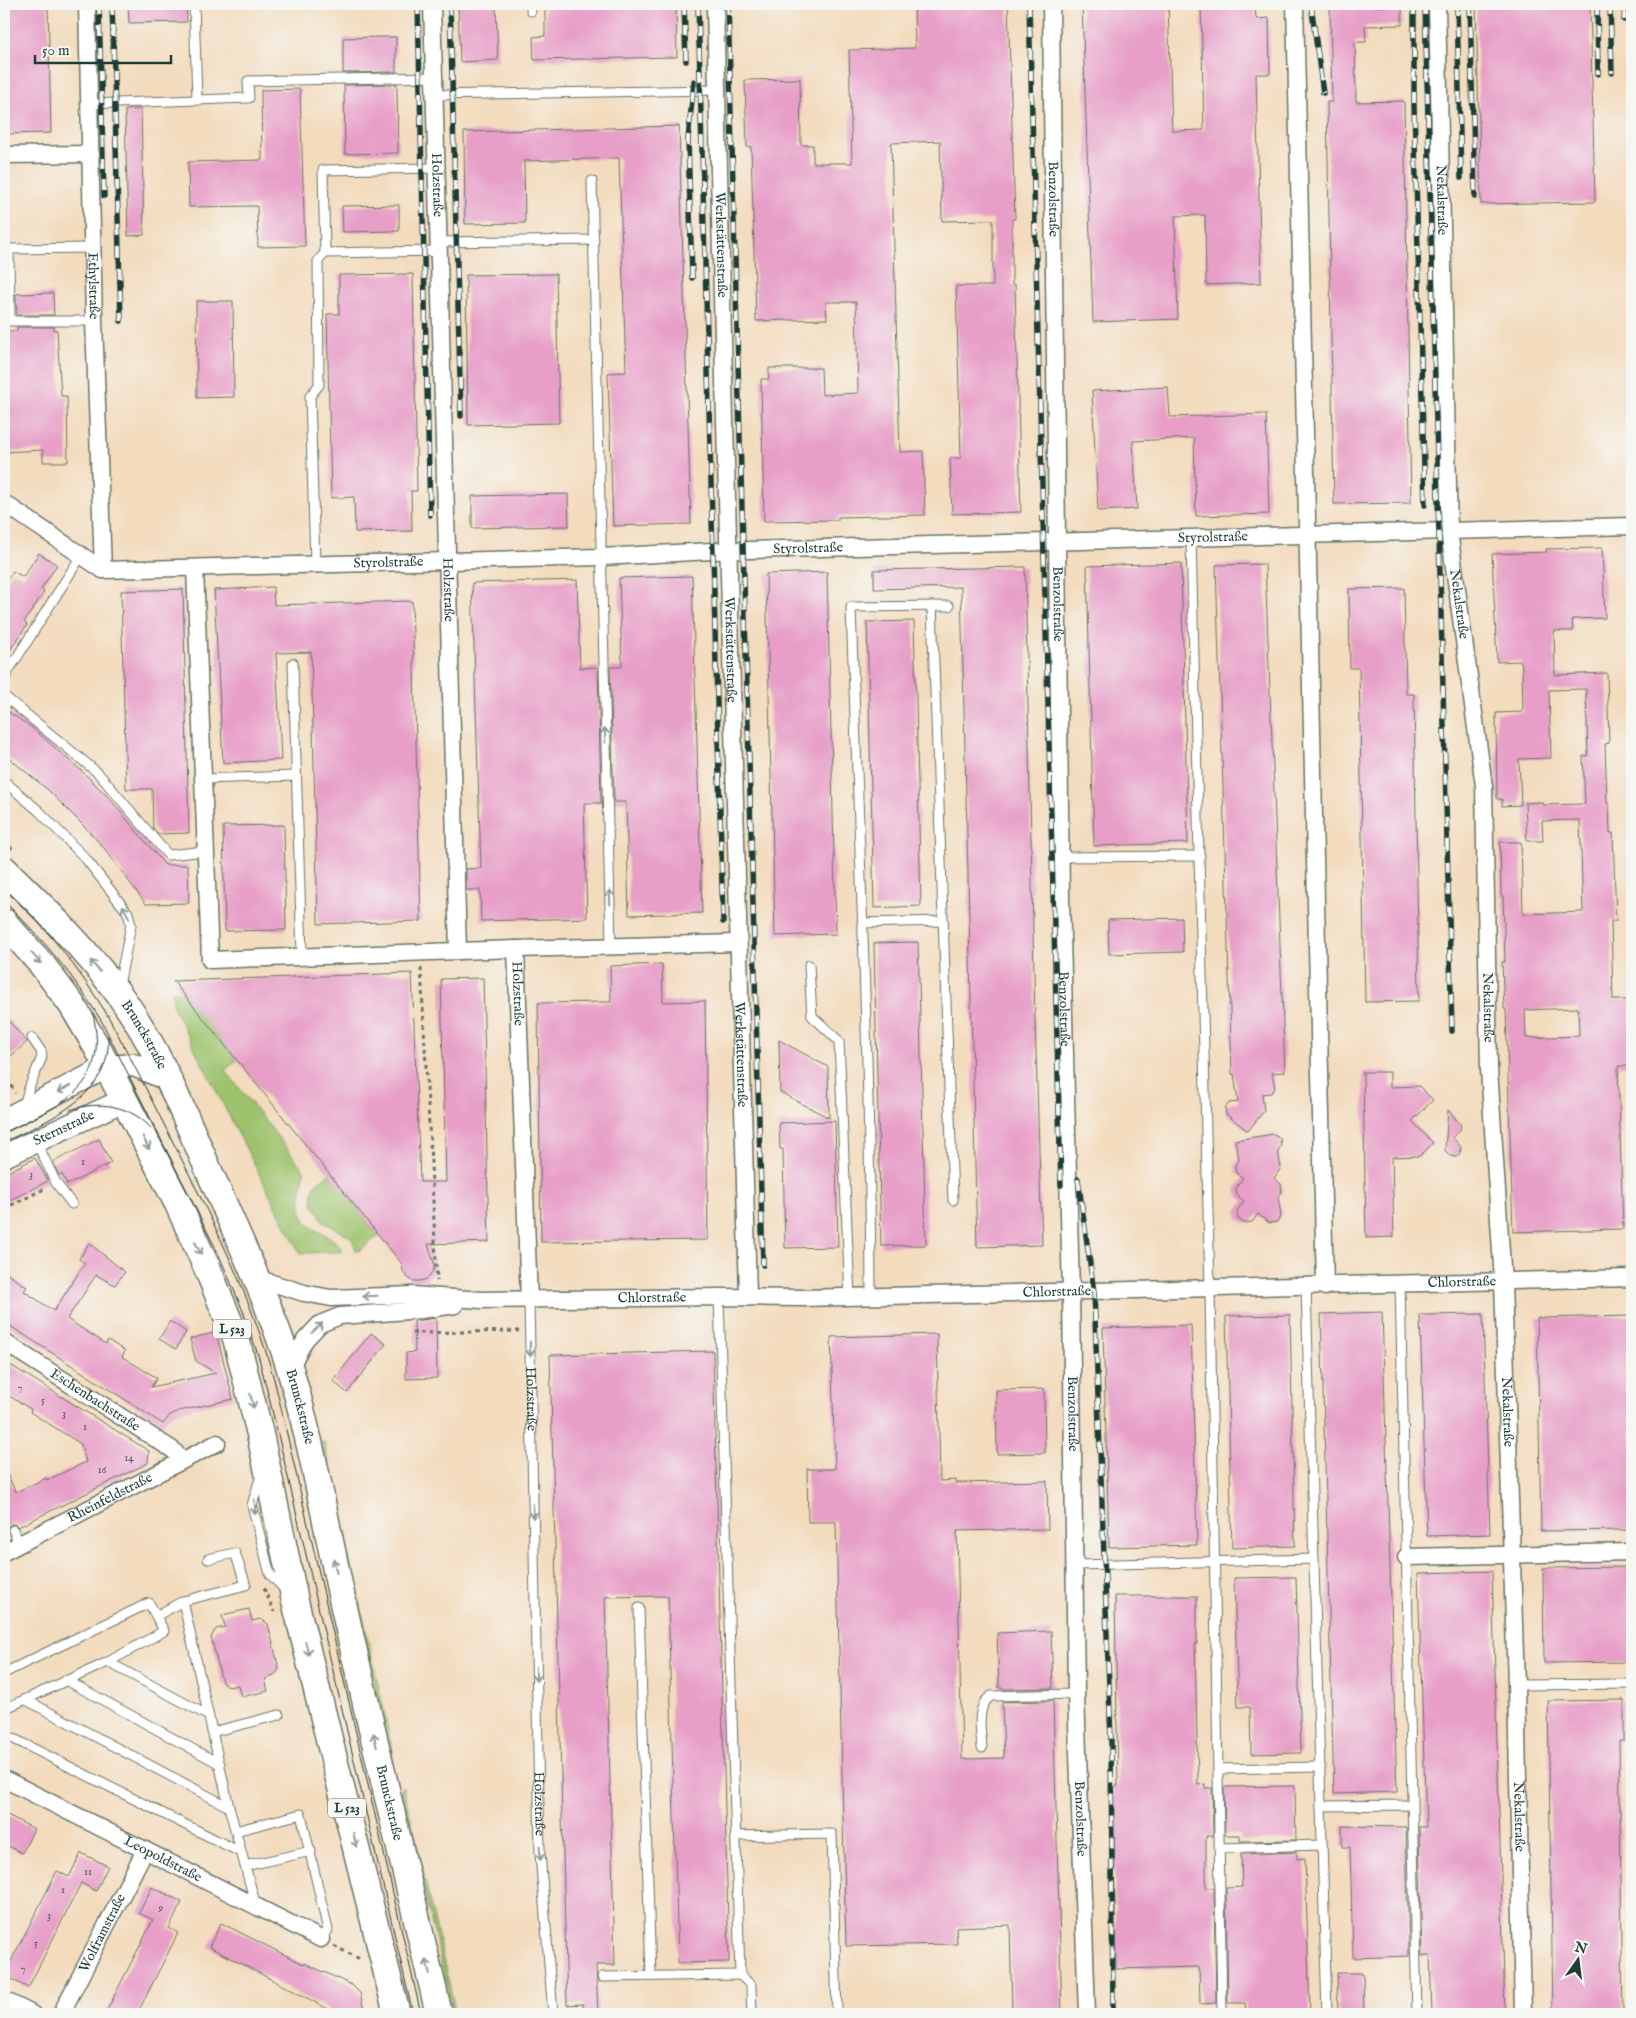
<svg xmlns="http://www.w3.org/2000/svg" width="1636" height="2018" viewBox="0 0 1636 2018" font-family="'IM FELL English',serif">
<rect width="100%" height="100%" fill="#f6f6f2"/>
<filter id="ink" filterUnits="userSpaceOnUse"><feTurbulence type="fractalNoise" baseFrequency=".02" numOctaves="2"/><feDisplacementMap in="SourceGraphic" scale="10" xChannelSelector="R" yChannelSelector="G"/><feConvolveMatrix kernelMatrix="1 2 1 2 8 2 1 2 1" color-interpolation-filters="sRGB"/></filter>
<filter id="wash" filterUnits="userSpaceOnUse"><feTurbulence type="fractalNoise" baseFrequency=".0096" numOctaves="4" result="noise"/><feDisplacementMap in="SourceGraphic" scale="20" xChannelSelector="R" yChannelSelector="G"/><feGaussianBlur stdDeviation="1.12" result="paint"/><feColorMatrix in="noise" values="0 0 0 0 0 0 0 0 0 0 0 0 0 0 0 0 0 1.4 0 .05"/><feComposite in="paint" operator="in"/></filter>
<g filter="url(#wash)">
<rect width="100%" height="100%" fill="#f3dbbd"/>
<g fill="#9ec36d" stroke="#5e8050">
<path d="M181,990L237,1060L225,1070L304,1170C304,1185 298,1197 302,1213C307,1234 336,1232 342,1252L300,1253L173,1007L172,991Z"/>
<path d="M329,1174L379,1236L358,1251H356L353,1241L347,1235L324,1222L313,1204L312,1193L315,1185Z"/>
<path d="M324,1442L393,1752L389,1754L319,1443Z"/>
<path d="M403,1786L452,1997L456,2014H453L400,1789Z"/>
</g>
<g id="blocks">
<g fill="#e79ec7" fill-rule="evenodd">
<path d="M4,4H48L51,133L4,134Z"/>
<path d="M128,4H186L187,22L129,23Z"/>
<path d="M458,4H496L498,60L460,62Z"/>
<path d="M545,4H676L677,57L534,60L533,37L545,36Z"/>
<path d="M914,4H1008L1015,219H1012V285H1015L1021,512L952,514L950,458H961L956,286H993V220L942,221L940,141L891,143L900,452L923,451L925,515L838,517V520L764,521L761,379H769V368H821L822,395L858,393L856,302H826L827,319L756,321L751,147H747L745,80L800,79L801,145H813V163H852L849,50L915,48Z"/>
<path d="M1082,4H1168L1172,131L1204,130L1201,4H1255L1256,19L1269,18L1270,74H1256L1261,283L1206,285L1205,215L1175,216L1178,319L1093,322Z"/>
<path d="M1476,4H1590L1595,202L1481,204Z"/>
<path d="M1402,6V25L1365,26L1366,42H1355L1356,102L1404,101L1411,503L1334,504L1327,102H1332L1330,7Z"/>
<path d="M379,37H396V72L343,73V38Z"/>
<path d="M397,84L398,153L345,154L344,85Z"/>
<path d="M300,89L305,246L258,247L257,206L189,207L188,162L262,160L261,90Z"/>
<path d="M141,109L144,235L128,236L125,110Z"/>
<path d="M679,126L691,524L613,526L608,373L626,372L619,158L524,161L525,223L465,224L464,132Z"/>
<path d="M399,205V231L343,232L342,206Z"/>
<path d="M413,274L417,491H411L412,531L355,532L354,497L331,498L327,314H339V275Z"/>
<path d="M556,274L559,423L468,425L466,275Z"/>
<path d="M53,293L54,315H17L16,294Z"/>
<path d="M196,301H233L234,397L197,398Z"/>
<path d="M17,327H54V330H57L61,396H67L68,462H43V450L4,452V331H17Z"/>
<path d="M1168,387L1170,417L1266,414L1269,514L1196,516L1194,438L1133,441L1137,509L1098,511L1092,391Z"/>
<path d="M568,494L569,526L472,528V496Z"/>
<path d="M1602,548L1605,618L1572,619L1573,631H1554L1555,675L1607,673L1609,743L1605,744L1607,803H1609L1610,833H1613L1616,921H1611L1613,1000H1632V1066H1618L1623,1229L1513,1232L1506,1009H1504L1502,962H1505L1503,896H1501L1500,842H1521L1523,914L1583,912L1580,820L1542,821L1543,841H1527L1525,803L1542,802V805L1585,804L1583,756H1588L1586,689L1549,690L1551,758L1519,759L1521,805L1502,806V799H1497L1496,713L1523,712L1522,668L1521,661L1497,662L1492,554L1547,552L1546,549ZM1578,1008L1579,1036L1526,1038L1525,1010Z"/>
<path d="M39,553L57,565L41,589L44,592L24,622L27,625L4,659V585L13,571L23,577Z"/>
<path d="M1181,563L1188,843L1094,846L1087,566Z"/>
<path d="M1265,564L1285,1072L1272,1073L1275,1088L1271,1093L1262,1094L1264,1111L1248,1131L1226,1114L1225,1108L1229,1103L1238,1102L1234,1074H1232L1216,565Z"/>
<path d="M1025,567L1035,1021L1042,1245L977,1247L961,587L874,589V570Z"/>
<path d="M827,572L836,934L775,936L766,574Z"/>
<path d="M692,576L702,913L629,915L626,802H614L610,667H622L619,578Z"/>
<path d="M577,580L580,668L598,667L601,803H584L587,918L481,921L480,890H466V869L481,868L472,583Z"/>
<path d="M273,587L274,605L412,601L421,921L318,924L311,652L276,653L281,760L223,763L214,590Z"/>
<path d="M1404,588L1406,694H1414L1419,1001L1365,1002L1359,668H1350L1349,589Z"/>
<path d="M183,589L189,833L158,834L153,828L152,789H126L121,591Z"/>
<path d="M914,621L921,906L874,908L867,622Z"/>
<path d="M4,709L31,727L84,773L110,799L165,865H188L189,903L146,904L104,848L83,825L48,790L4,754Z"/>
<path d="M284,825L286,930L225,931L223,826Z"/>
<path d="M1182,918L1183,952L1109,954L1108,920Z"/>
<path d="M918,942L926,1245L881,1246L874,943Z"/>
<path d="M662,964L663,1002L705,1001L708,1240L541,1242L538,1003L611,1002L610,966Z"/>
<path d="M412,973L420,1182H446L441,979L483,978L489,1242L428,1244L434,1263V1269L427,1279L420,1281H413L407,1277L403,1271L402,1264L173,981Z"/>
<path d="M4,1015L27,1042L4,1062Z"/>
<path d="M779,1040L828,1067L829,1118L780,1092Z"/>
<path d="M1363,1072H1390V1087L1419,1086L1433,1100L1412,1121L1433,1143L1420,1156L1392,1157L1394,1237L1366,1238Z"/>
<path d="M1448,1110L1461,1125L1460,1130L1452,1137L1461,1147L1460,1153L1456,1157L1450,1156L1445,1150Z"/>
<path d="M835,1121L838,1247L785,1248L783,1149H780L779,1123Z"/>
<path d="M1274,1134L1280,1138L1281,1146L1278,1151L1281,1168L1274,1178L1281,1184L1282,1192L1278,1197L1281,1215L1277,1222L1269,1223L1258,1214L1252,1222L1244,1223L1238,1219L1237,1211L1244,1201L1237,1195L1236,1188L1243,1178L1236,1173L1235,1165L1239,1160L1235,1140Z"/>
<path d="M99,1139L111,1163L67,1185L62,1174L59,1175L53,1162Z"/>
<path d="M35,1158L48,1181L4,1203V1174Z"/>
<path d="M89,1243L125,1272L115,1285L96,1275L67,1319L106,1344L108,1340L125,1351L122,1357L157,1378L151,1387L216,1373L196,1361L190,1339L216,1332L233,1399L179,1411L170,1415L163,1424L4,1322V1272L27,1287L24,1291L54,1311L85,1263L79,1259Z"/>
<path d="M1382,1312L1397,1792L1334,1794L1321,1314Z"/>
<path d="M1483,1314L1490,1534L1427,1536L1420,1315Z"/>
<path d="M1290,1315L1295,1546L1232,1548L1226,1316Z"/>
<path d="M1632,1316V1530L1541,1531L1537,1318Z"/>
<path d="M436,1318L437,1378L406,1379V1353L415,1352L414,1321Z"/>
<path d="M170,1321L186,1332L176,1349L159,1339Z"/>
<path d="M1191,1325L1197,1545L1109,1547L1103,1328Z"/>
<path d="M371,1333L386,1344L347,1393L333,1381Z"/>
<path d="M937,1334L940,1481L956,1480V1483L1047,1481L1048,1529L957,1531L962,1759L1004,1758L1002,1702L1053,1701L1062,2014H1012L1010,1925L956,1927L957,1944L846,1946L836,1522H808L807,1469H835L831,1337Z"/>
<path d="M713,1351L729,1962L678,1963L668,1596L605,1597L615,1965H596L598,2014H584L583,2004L567,2005L550,1355Z"/>
<path d="M4,1361L149,1451L148,1463L18,1527L16,1525L11,1524L8,1527L7,1532L4,1534V1469L16,1492L46,1478L47,1480L86,1462L81,1444L30,1412L31,1409L4,1393Z"/>
<path d="M1044,1389L1045,1453L997,1454L996,1390Z"/>
<path d="M1632,1567V1662L1544,1663L1543,1568Z"/>
<path d="M1492,1571L1505,2014H1432L1430,1956H1422L1419,1827H1426L1418,1573Z"/>
<path d="M1296,1577L1301,1753L1251,1754L1250,1707H1238L1234,1578Z"/>
<path d="M1115,1596H1197V1644H1195L1198,1785L1205,1784V1788H1212L1213,1836H1206V1888H1214L1216,2003L1200,2004L1199,1967L1116,1969L1113,1786H1118Z"/>
<path d="M249,1609L252,1621L261,1619L268,1624L279,1669L274,1676L265,1679L268,1691L241,1697L238,1685L229,1687L222,1682L211,1637L216,1629L225,1627L222,1615Z"/>
<path d="M1051,1631L1053,1688L1002,1689V1688H999L997,1633Z"/>
<path d="M1624,1700V1741H1619L1623,2014H1553L1548,1701Z"/>
<path d="M1295,1786L1296,1840L1240,1841V1835H1225L1224,1787Z"/>
<path d="M4,1813L34,1829L22,1853L4,1844Z"/>
<path d="M1342,1826L1406,1827L1409,1956L1353,1958L1350,1847H1342Z"/>
<path d="M1296,1852L1297,1859L1305,1858L1310,2014H1246L1245,2003H1228L1226,1888L1242,1887L1241,1854Z"/>
<path d="M81,1853L108,1866L96,1891L81,1883L28,1988L4,1975L57,1871L69,1877Z"/>
<path d="M152,1887L182,1902L169,1928L178,1933L137,2014H105L153,1920L139,1913Z"/>
<path d="M221,1923L303,1964L304,1963L352,1985L360,1993L365,2014H331L330,2010L209,1947Z"/>
<path d="M1337,1973H1363L1364,2014H1338Z"/>
</g>
</g>
</g>
<g filter="url(#ink)">
<use href="#blocks" fill-opacity="0" stroke="#697464" stroke-width="1"/>
<g fill="none" stroke-linecap="round" stroke-linejoin="round">
<g stroke="#697464" stroke-width="11">
<g id="service">
<path d="M194,4L197,100L249,98L248,81L434,77"/>
<path d="M531,4V11"/>
<path d="M434,95L717,90"/>
<path d="M90,104L197,100"/>
<path d="M436,168L323,170L325,253L439,251"/>
<path d="M592,181L611,946"/>
<path d="M438,242L594,240"/>
<path d="M93,248L9,249L10,321H94"/>
<path d="M1191,539L1210,1290L1222,2014"/>
<path d="M315,564L310,396L319,385L318,261L325,253"/>
<path d="M932,606L953,1200"/>
<path d="M293,663L302,956"/>
<path d="M4,678L81,556"/>
<path d="M4,696L98,773L168,855L206,851"/>
<path d="M203,779L296,776"/>
<path d="M4,781L39,811L86,859L128,913L131,925L119,985"/>
<path d="M1061,857L1200,856"/>
<path d="M862,923L943,921"/>
<path d="M809,965L812,1016L839,1041L850,1298"/>
<path d="M24,1106L29,1088L42,1057L41,1051L32,1038"/>
<path d="M36,1141L56,1183L72,1204"/>
<path d="M1400,1284L1417,2014"/>
<path d="M1306,1287L1327,2014"/>
<path d="M719,1297L740,1975L751,1985L752,2014"/>
<path d="M871,1297C870,1067 859,837 851,607L949,606"/>
<path id="s1" d="M529,1300L540,1853L553,2014"/>
<path d="M261,1475L252,1505L270,1574L285,1590"/>
<path d="M13,1530L20,1544"/>
<path d="M1075,1565L1314,1559"/>
<path d="M183,1601L246,1585L235,1553L208,1559"/>
<path d="M639,1608L651,1976"/>
<path d="M108,1662L207,1715"/>
<path d="M4,1673L149,1603L156,1616"/>
<path d="M66,1680L220,1764"/>
<path d="M1516,1685L1632,1684"/>
<path d="M26,1700L229,1807"/>
<path d="M4,1709L108,1662L164,1631L156,1616L183,1601L229,1807L256,1906"/>
<path d="M212,1732L279,1715"/>
<path d="M4,1734L240,1852"/>
<path d="M982,1748C981,1730 975,1707 991,1696L1076,1694"/>
<path d="M1219,1769L1320,1767"/>
<path d="M1321,1806L1411,1805"/>
<path d="M235,1831L301,1814L328,1930L321,1939"/>
<path d="M736,1836L832,1834L837,2014"/>
<path d="M1219,1848L1322,1845"/>
<path d="M245,1866L311,1851"/>
<path d="M602,1977L740,1975"/>
</g>
</g>
<g stroke="#697464" stroke-width="19">
<g id="minor">
<path id="s2" d="M87,4L94,321L103,570"/>
<path id="s3" d="M432,4L458,951L516,949L529,1300"/>
<path id="s4" d="M715,4C726,435 734,866 748,1297"/>
<path id="s5" d="M1051,4L1061,896L1071,1293L1076,1694L1087,2014"/>
<path d="M1295,4L1325,1287"/>
<path id="s6" d="M1437,4L1449,531L1484,786L1489,1069L1503,1282L1516,1685L1523,2014"/>
<path d="M4,155L91,154"/>
<path id="s7" d="M4,503L103,570L601,557L712,551L1632,526"/>
<path d="M195,568L210,960L458,951"/>
<path d="M516,949L737,943"/>
<path id="s8" d="M256,1278L304,1293L331,1298L412,1295L482,1300L719,1297L801,1298L1632,1278"/>
<path id="s9" d="M4,1342L173,1450L182,1460"/>
<path d="M290,1368L305,1340L320,1324L340,1316L421,1310L455,1305"/>
<path id="s10" d="M4,1552L217,1443"/>
<path d="M1406,1557L1632,1552"/>
<path id="s11" d="M4,1779L321,1939"/>
<path d="M4,2000L32,2014"/>
<path id="s12" d="M61,2014L145,1850"/>
</g>
</g>
<g stroke="#697464" stroke-width="25">
<g id="secondary">
<path d="M4,1120L107,1067L134,1065L169,1080"/>
<path id="s13" d="M4,1156L124,1100"/>
</g>
</g>
<g stroke="#697464" stroke-width="29">
<g id="primary">
<path id="s14" d="M4,869C44,908 85,948 118,993C158,1047 182,1110 209,1171C236,1232 265,1293 286,1356C312,1439 326,1527 345,1612C375,1746 408,1880 439,2014"/>
<path d="M4,922L43,966L72,1005L98,1049L178,1204L208,1270L236,1338L260,1434L295,1601L397,2014"/>
</g>
</g>
<g stroke="#697464" stroke-width="3" stroke-dasharray="4 4" stroke-linecap="butt">
<path d="M4,841L12,849"/>
<path d="M421,968L437,1281"/>
<path d="M4,1071L15,1093"/>
<path d="M4,1209L44,1189"/>
<path d="M412,1333L519,1331"/>
<path d="M264,1588L274,1612"/>
<path d="M334,1946L362,1960"/>
</g>
<use href="#service" stroke="#fff" stroke-width="9"/>
<use href="#minor" stroke="#fff" stroke-width="16"/>
<use href="#secondary" stroke="#fff" stroke-width="22"/>
<use href="#primary" stroke="#fff" stroke-width="26"/>
<g stroke="#1f3d34" stroke-width="1">
<path d="M4,888C45,925 79,969 108,1016C132,1060 154,1105 177,1150C217,1230 257,1308 278,1395L421,2014"/>
<path d="M4,901C42,938 75,977 102,1022L218,1253L243,1311L259,1358L277,1430L413,2014"/>
<path d="M70,1110C100,1100 131,1105 153,1130"/>
<path d="M4,1133C61,1104 110,1090 93,1014"/>
<path d="M4,1142C48,1120 113,1096 108,1036"/>
</g>
<g stroke="#1f3d34" stroke-width="5.5">
<g id="rail">
<path d="M99,4L104,196"/>
<path d="M112,4L121,321"/>
<path d="M418,4L430,515"/>
<path d="M450,4L461,416"/>
<path d="M684,4L686,61"/>
<path d="M698,4L723,922"/>
<path d="M728,4L763,1265"/>
<path d="M1029,4L1061,1185"/>
<path d="M1311,4L1323,93"/>
<path d="M1414,4V105L1425,505"/>
<path d="M1425,4L1452,1031"/>
<path d="M1457,4L1461,178"/>
<path d="M1470,4L1475,197"/>
<path d="M1597,4L1598,74"/>
<path d="M1610,4L1612,73"/>
<path d="M1624,20L1625,4"/>
<path d="M692,278L688,139L694,81"/>
<path d="M1078,1179L1094,1292L1111,1740L1113,2014"/>
</g>
</g>
<use href="#rail" stroke="#f6f6f2" stroke-width="4" stroke-dasharray="11" stroke-linecap="butt"/>
</g>
<defs><path id="oneway-shaft" d="M-6 0H5M1.5-3L5.5 0L1.5 3" fill="none" stroke-width="1.6" stroke-linecap="round" stroke-linejoin="round" transform="scale(1.25)"/></defs>
<g stroke="#8f9e9a">
<use href="#oneway-shaft" transform="translate(605 735) rotate(-92)"/>
<use href="#oneway-shaft" transform="translate(610 897) rotate(-92)"/>
<use href="#oneway-shaft" transform="translate(126 912) rotate(-118)"/>
<use href="#oneway-shaft" transform="translate(36 958) rotate(48)"/>
<use href="#oneway-shaft" transform="translate(95 966) rotate(-130)"/>
<use href="#oneway-shaft" transform="translate(64 1089) rotate(153)"/>
<use href="#oneway-shaft" transform="translate(146 1143) rotate(63)"/>
<use href="#oneway-shaft" transform="translate(198 1248) rotate(65)"/>
<use href="#oneway-shaft" transform="translate(370 1296) rotate(178)"/>
<use href="#oneway-shaft" transform="translate(317 1328) rotate(-43)"/>
<use href="#oneway-shaft" transform="translate(530 1349) rotate(89)"/>
<use href="#oneway-shaft" transform="translate(252 1401) rotate(76)"/>
<use href="#oneway-shaft" transform="translate(255 1507) rotate(86)"/>
<use href="#oneway-shaft" transform="translate(533 1511) rotate(89)"/>
<use href="#oneway-shaft" transform="translate(335 1566) rotate(-102)"/>
<use href="#oneway-shaft" transform="translate(307 1648) rotate(76)"/>
<use href="#oneway-shaft" transform="translate(536 1674) rotate(89)"/>
<use href="#oneway-shaft" transform="translate(375 1740) rotate(-103)"/>
<use href="#oneway-shaft" transform="translate(355 1840) rotate(76)"/>
<use href="#oneway-shaft" transform="translate(540 1853) rotate(87)"/>
<use href="#oneway-shaft" transform="translate(428 1967) rotate(-103)"/>
</g>
</g>
<g text-anchor="middle" dominant-baseline="central" stroke-width="4" stroke-linejoin="round" paint-order="stroke">
<g font-size="11" fill="#515559">
<text x="83" y="1162">1</text>
<text x="31" y="1175">3</text>
<text x="20" y="1388">7</text>
<text x="43" y="1400">5</text>
<text x="64" y="1414">3</text>
<text x="85" y="1427">1</text>
<text x="129" y="1458">14</text>
<text x="102" y="1470">16</text>
<text x="88" y="1872">11</text>
<text x="63" y="1890">1</text>
<text x="161" y="1908">9</text>
<text x="49" y="1916">3</text>
<text x="36" y="1943">5</text>
<text x="23" y="1969">7</text>
</g>
<g fill="#f6f6f2" stroke="#60746d" stroke-width="1">
<rect x="213" y="1319.5" width="38" height="19" rx="4"/>
<rect x="328" y="1798.5" width="38" height="19" rx="4"/>
</g>
<g font-size="12" font-weight="bold" fill="#1f3d34">
<text x="232" y="1329">L 523</text>
<text x="347" y="1808">L 523</text>
</g>
<g font-size="14" fill="#1f3d34" stroke="#f6f6f2">
<text stroke="none"><textPath href="#s3" startOffset="181">Holzstraße</textPath></text>
<text stroke="none"><textPath href="#s5" startOffset="195">Benzolstraße</textPath></text>
<text stroke="none"><textPath href="#s6" startOffset="196">Nekalstraße</textPath></text>
<text stroke="none"><textPath href="#s4" startOffset="241">Werkstättenstraße</textPath></text>
<text stroke="none"><textPath href="#s2" startOffset="282">Ethylstraße</textPath></text>
<text stroke="none"><textPath href="#s7" startOffset="1230">Styrolstraße</textPath></text>
<text stroke="none"><textPath href="#s7" startOffset="825">Styrolstraße</textPath></text>
<text stroke="none"><textPath href="#s7" startOffset="405">Styrolstraße</textPath></text>
<text stroke="none"><textPath href="#s3" startOffset="586">Holzstraße</textPath></text>
<text stroke="none"><textPath href="#s5" startOffset="600">Benzolstraße</textPath></text>
<text stroke="none"><textPath href="#s6" startOffset="601">Nekalstraße</textPath></text>
<text stroke="none"><textPath href="#s4" startOffset="646">Werkstättenstraße</textPath></text>
<text stroke="none"><textPath href="#s3" startOffset="1050">Holzstraße</textPath></text>
<text stroke="none"><textPath href="#s6" startOffset="1006">Nekalstraße</textPath></text>
<text stroke="none"><textPath href="#s5" startOffset="1005">Benzolstraße</textPath></text>
<text stroke="none"><textPath href="#s14" startOffset="218">Brunckstraße</textPath></text>
<text stroke="none"><textPath href="#s4" startOffset="1051">Werkstättenstraße</textPath></text>
<text stroke="none"><textPath href="#s13" startOffset="66">Sternstraße</textPath></text>
<text stroke="none"><textPath href="#s8" startOffset="1209">Chlorstraße</textPath></text>
<text stroke="none"><textPath href="#s8" startOffset="804">Chlorstraße</textPath></text>
<text stroke="none"><textPath href="#s8" startOffset="399">Chlorstraße</textPath></text>
<text stroke="none"><textPath href="#s1" startOffset="99">Holzstraße</textPath></text>
<text stroke="none"><textPath href="#s9" startOffset="108">Eschenbachstraße</textPath></text>
<text stroke="none"><textPath href="#s14" startOffset="622">Brunckstraße</textPath></text>
<text stroke="none"><textPath href="#s6" startOffset="1411">Nekalstraße</textPath></text>
<text stroke="none"><textPath href="#s5" startOffset="1410">Benzolstraße</textPath></text>
<text stroke="none"><textPath href="#s10" startOffset="119">Rheinfeldstraße</textPath></text>
<text stroke="none"><textPath href="#s14" startOffset="1028">Brunckstraße</textPath></text>
<text stroke="none"><textPath href="#s1" startOffset="504">Holzstraße</textPath></text>
<text stroke="none"><textPath href="#s6" startOffset="1816">Nekalstraße</textPath></text>
<text stroke="none"><textPath href="#s5" startOffset="1815">Benzolstraße</textPath></text>
<text stroke="none"><textPath href="#s11" startOffset="178">Leopoldstraße</textPath></text>
<text stroke="none"><textPath href="#s12" startOffset="91">Wolframstraße</textPath></text>
</g>
</g>
<rect width="1636" height="2018" fill="none" stroke="#f6f6f2" stroke-width="20"/>
<g transform="translate(1578 1960) rotate(14)" stroke="#f6f6f2" stroke-width="4" paint-order="stroke">
<path d="M0-4L9 19L0 12L-9 19Z" fill="#1f3d34"/>
<text y="-8" font-size="14" font-weight="bold" text-anchor="middle" fill="#1f3d34">N</text>
</g>
<path d="M35 55v8h136v-8" fill="none" stroke="#1f3d34" stroke-width="2.5"/>
<text x="42" y="55" font-size="15" fill="#1f3d34" stroke="#f6f6f2" stroke-width="4" paint-order="stroke">50 m</text>
</svg>
